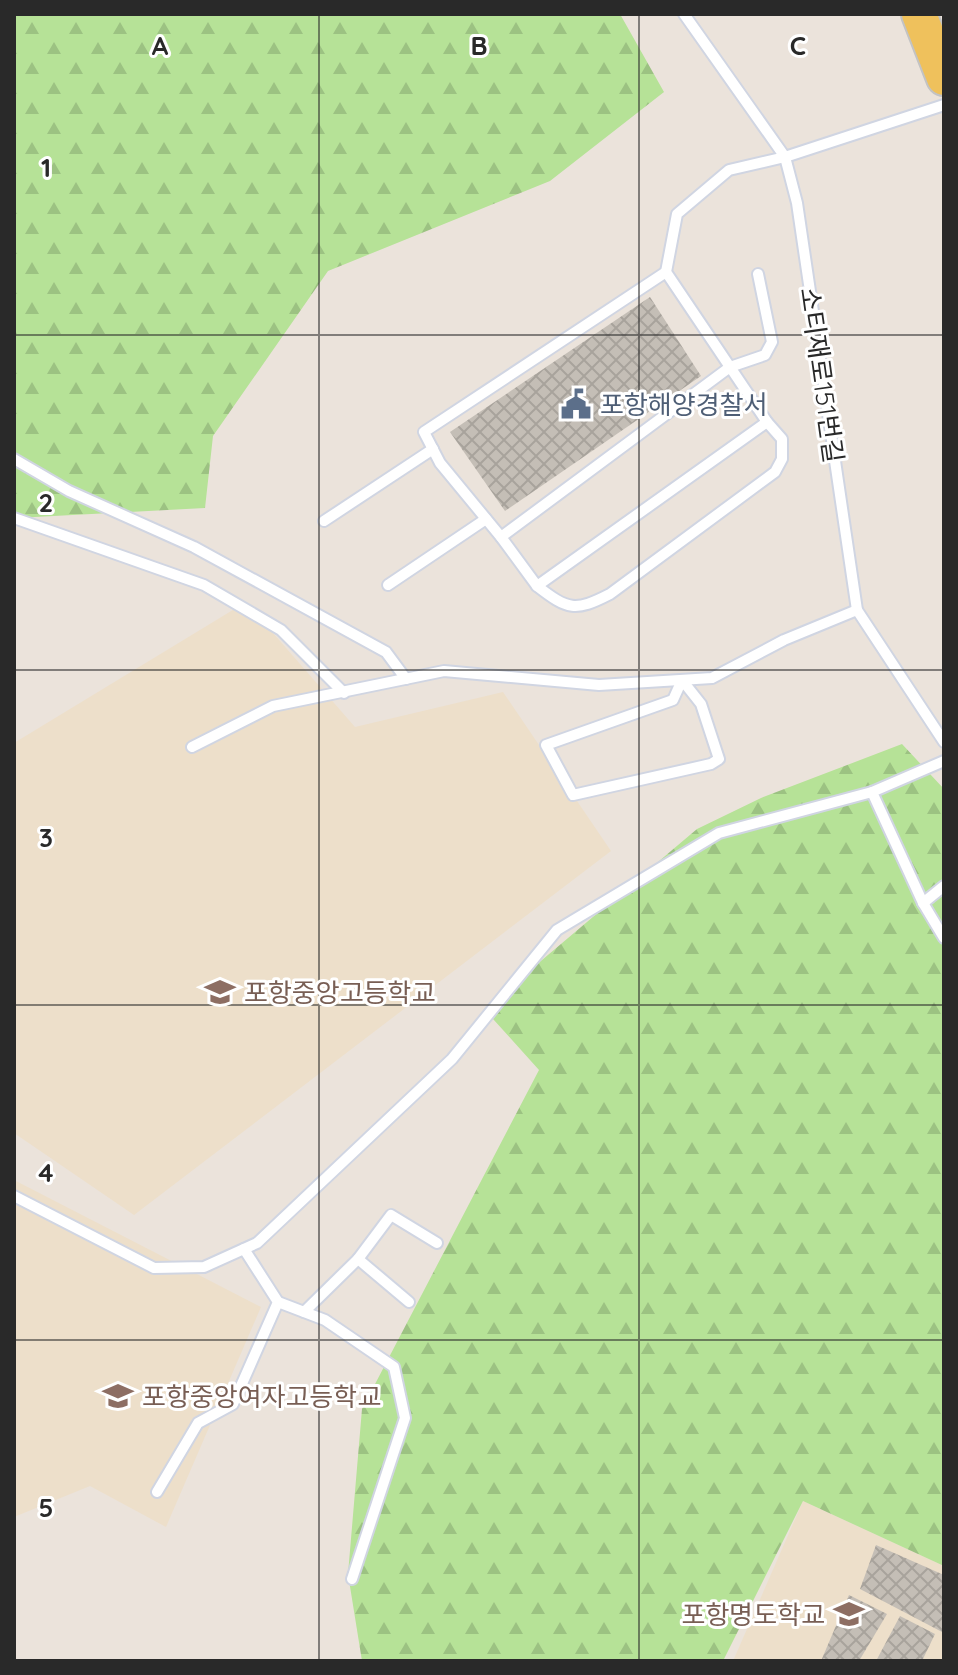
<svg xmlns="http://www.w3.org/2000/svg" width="958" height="1675" viewBox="0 0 958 1675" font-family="Quicksand,'Noto Sans KR',sans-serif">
<defs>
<pattern id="forest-firs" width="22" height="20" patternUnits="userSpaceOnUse" patternTransform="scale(2)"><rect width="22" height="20" fill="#b6e297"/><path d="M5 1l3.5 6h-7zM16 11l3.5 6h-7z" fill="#9cc282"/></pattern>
<pattern id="building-cross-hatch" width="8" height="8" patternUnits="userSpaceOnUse" patternTransform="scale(2)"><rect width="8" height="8" fill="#c4beb6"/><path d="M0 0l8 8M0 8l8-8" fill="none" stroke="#a8a39c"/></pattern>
</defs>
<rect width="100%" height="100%" fill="#ebe3db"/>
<g fill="#eddfca">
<path d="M246,602L355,727L503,692L611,851L134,1215L14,1133V743Z"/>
<path d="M14,1180L261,1307L166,1527L90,1486L14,1517Z"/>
<path d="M803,1501L944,1566V1661H733Z"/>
</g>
<g fill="url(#forest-firs)">
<path d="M14,14H620L664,92L550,181L328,271L213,436L205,508L16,518Z"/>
<path d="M902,744L944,789V1566L803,1501L723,1661H362L348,1574L362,1409L539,1070L484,1009L697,829L761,798Z"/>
</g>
<g fill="url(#building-cross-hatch)">
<path d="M650,297L701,376L505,511L450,432Z"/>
<path d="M876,1545L944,1575V1633L860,1589Z"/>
<path d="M849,1595L887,1614L859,1661H821Z"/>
<path d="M900,1616L935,1634L922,1661H876Z"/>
</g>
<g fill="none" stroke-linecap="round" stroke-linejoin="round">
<g stroke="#d0d5e2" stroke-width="14">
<g id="lane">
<path d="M684,14L785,157L797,203L857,610L944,742"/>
<path d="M758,274L772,342L765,355L730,367L666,272L677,214L729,170L785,157L944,105"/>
<path d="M730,367L767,422L537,586L501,537Z"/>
<path d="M14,459L69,491L194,547L386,652L406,679"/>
<path d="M14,518L204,585L281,630L344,693"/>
<path d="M324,521L433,449"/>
<path d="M501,537L440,463L424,432L666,272"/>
<path d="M388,585L486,519"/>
<path d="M537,586C568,610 575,612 610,594L775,472L782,459V439L767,422"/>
<path d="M682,680L701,704L719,759L711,764L573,795L546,745L673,700Z"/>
<path d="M192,747L273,706L444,671L599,685L712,678L784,640L857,610"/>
<path d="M944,761L872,792L923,903L944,938"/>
<path d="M923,903L944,886"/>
<path d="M14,1196L154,1268L204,1267L257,1243L452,1059L557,930L719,833L872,792"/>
<path d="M358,1259L391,1215L437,1243"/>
<path d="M278,1302L325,1320L394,1367L405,1418L352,1579"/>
<path d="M304,1312L358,1259L409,1302"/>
<path d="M157,1492L198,1423L233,1404L278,1302L244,1249"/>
</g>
</g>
<g stroke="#c3c3c3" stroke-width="38">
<path id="primary" d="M919,14L944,78"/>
</g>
<use href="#lane" stroke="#fff" stroke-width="10"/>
<use href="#primary" stroke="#efc15c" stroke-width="34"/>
</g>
<path fill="none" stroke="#292929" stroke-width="2" stroke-opacity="0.55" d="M319,14V1661M639,14V1661M14,335H944M14,670H944M14,1005H944M14,1340H944"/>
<defs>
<g id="civic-bare" transform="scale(2.4)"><path d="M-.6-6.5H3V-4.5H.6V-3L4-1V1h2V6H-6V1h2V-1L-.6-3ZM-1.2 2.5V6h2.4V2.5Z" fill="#5c6f8a" stroke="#fff" stroke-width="2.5" paint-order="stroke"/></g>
<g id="school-bare" transform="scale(2.4)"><path d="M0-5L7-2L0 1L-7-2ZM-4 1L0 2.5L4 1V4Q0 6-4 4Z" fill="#8d6e63" stroke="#fff" stroke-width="2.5" paint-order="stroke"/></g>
</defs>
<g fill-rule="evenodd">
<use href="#civic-bare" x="576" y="404"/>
<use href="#school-bare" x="220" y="992"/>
<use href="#school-bare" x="118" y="1396"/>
<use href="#school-bare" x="849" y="1614"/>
</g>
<g text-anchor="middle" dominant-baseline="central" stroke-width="6" stroke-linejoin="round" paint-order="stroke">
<g font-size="26" fill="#292929" stroke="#fff">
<text transform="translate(822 375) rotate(82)">소티재로151번길</text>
</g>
<g font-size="26" fill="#4e5e75" stroke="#fff" text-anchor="start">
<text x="600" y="404">포항해양경찰서</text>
</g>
<g font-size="26" fill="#785e54" stroke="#fff" text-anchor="start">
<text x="244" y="992">포항중앙고등학교</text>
<text x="142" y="1396">포항중앙여자고등학교</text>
<text x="825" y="1614" text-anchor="end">포항명도학교</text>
</g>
</g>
<g font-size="26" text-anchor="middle" font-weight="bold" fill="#292929" stroke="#fff" stroke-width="6" stroke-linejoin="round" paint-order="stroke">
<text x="160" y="55">A</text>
<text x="479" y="55">B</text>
<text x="798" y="55">C</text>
<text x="46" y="177">1</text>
<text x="46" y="512">2</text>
<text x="46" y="847">3</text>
<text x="46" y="1182">4</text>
<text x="46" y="1517">5</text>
</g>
<rect width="958" height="1675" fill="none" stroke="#292929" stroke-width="32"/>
</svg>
